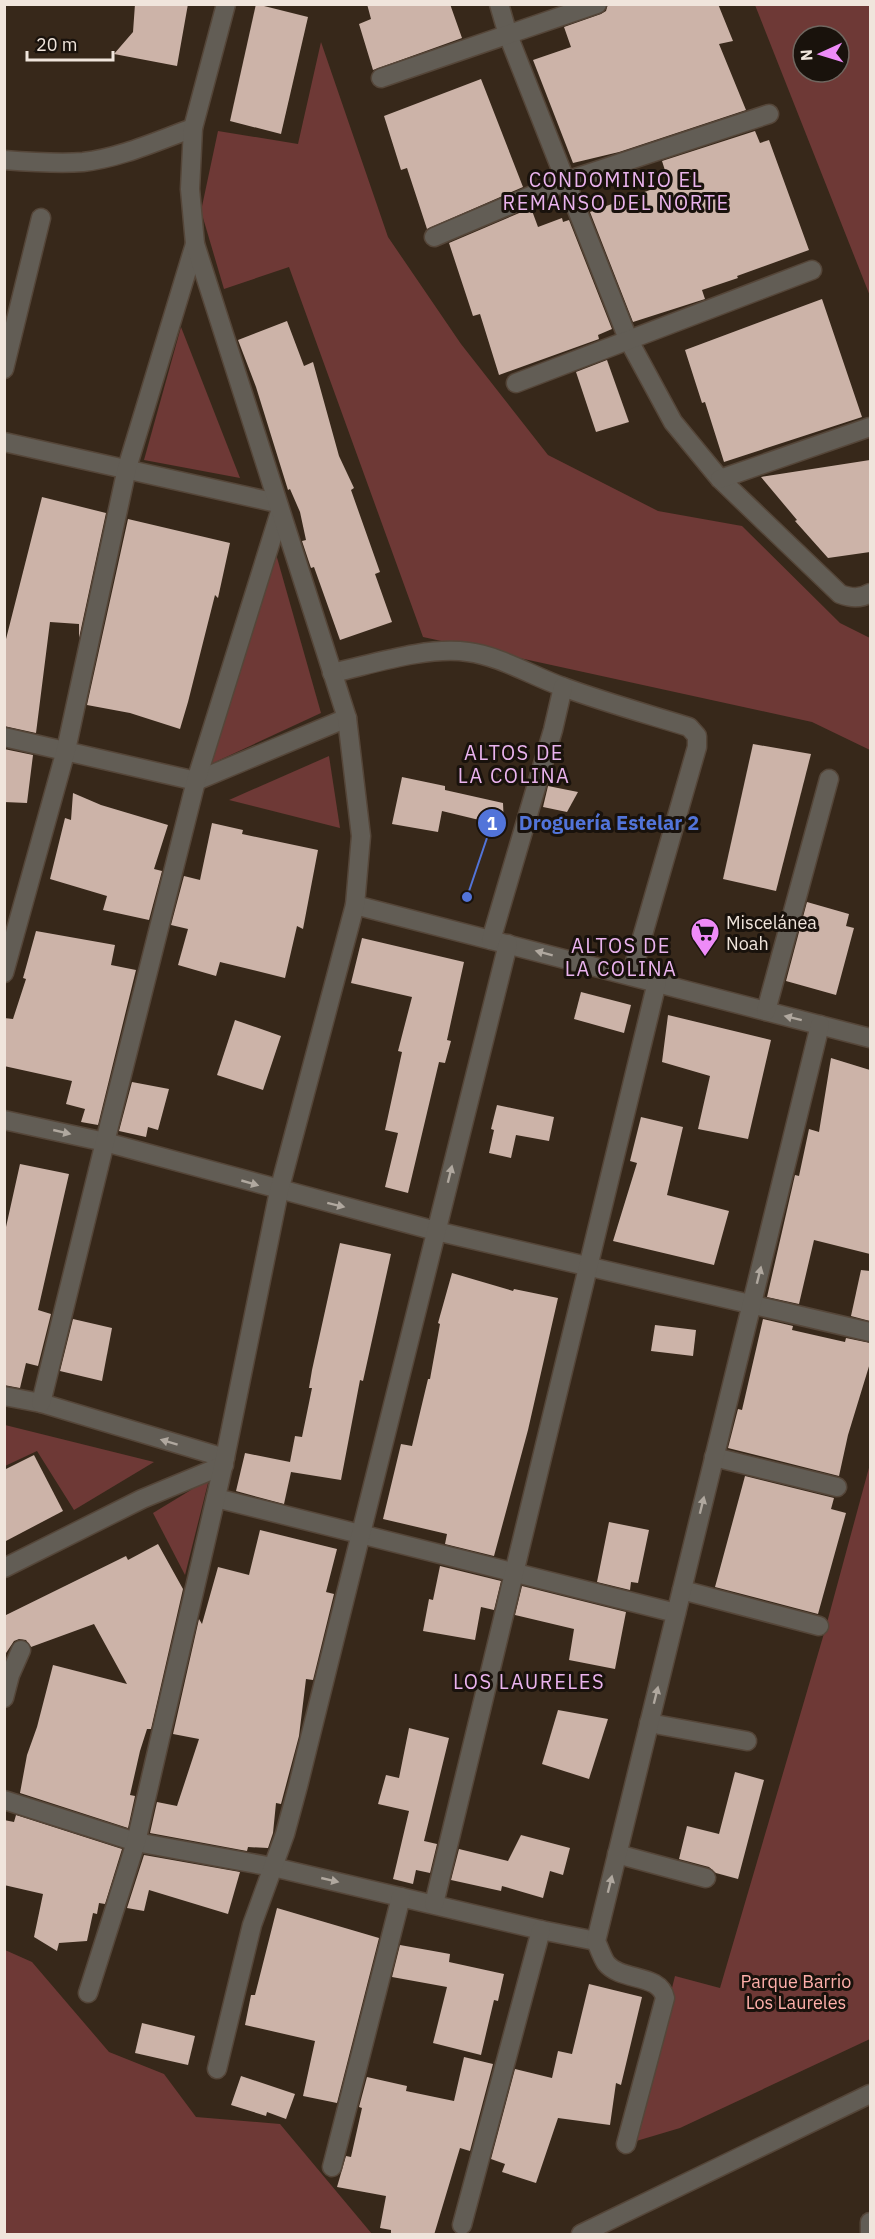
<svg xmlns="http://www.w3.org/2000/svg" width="875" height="2239" viewBox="0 0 875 2239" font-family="'IBM Plex Sans',sans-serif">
<rect width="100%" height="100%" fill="#37281a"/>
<g fill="#6e3936" fill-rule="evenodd">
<path d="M755,5H870V296ZM803,36H839V72H803Z"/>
<path d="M321,42L388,237L461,344L548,455L658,511L742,526L840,623L870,638V750L812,722L423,637L289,267L224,289L201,211L218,131L298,144Z"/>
<path d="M181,327L240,478L144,460Z"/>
<path d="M276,554L321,713L211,764Z"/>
<path d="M329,756L340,828L229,800Z"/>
<path d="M5,1425L154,1462L74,1510L37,1451L5,1466Z"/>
<path d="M870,1464V2039L680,2128L633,2142L675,1976L720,1988L825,1630Z"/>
<path d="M209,1479L185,1575L153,1513Z"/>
<path d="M5,1950L32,1962L109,2052L164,2074L196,2117L280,2124L372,2234H5Z"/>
</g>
<g fill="#ccb3a8">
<path d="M135,4H188L177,66L114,54L133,32Z"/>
<path d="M256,4L308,17L281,134L230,121Z"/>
<path d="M367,4H450L462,38L373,70L359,24L371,19Z"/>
<path d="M608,4H718L733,41L719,44L746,110L619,152L573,163L533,60L571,47L564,27L601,14L606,11Z"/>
<path d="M481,79L523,187L427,229L407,168L401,170L384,116Z"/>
<path d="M755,131L760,143L769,140L809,250L737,276L738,278L702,290L705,299L633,322L590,212L669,183L662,161Z"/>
<path d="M531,208L538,227L562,218L563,222L569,220L612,329L598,335L599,339L499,375L480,314L473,316L449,243Z"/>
<path d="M822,299L862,417L724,462L705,402L702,403L685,350Z"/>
<path d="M287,321L304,366L313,362L339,456L354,488L351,490L380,572L375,574L392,622L340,640L314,567L311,568L302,541L306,540L300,512L290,489L288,490L256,387L238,340Z"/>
<path d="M607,360L629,422L596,432L576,372Z"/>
<path d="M870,460V552L828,558L795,521L797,520L761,477Z"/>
<path d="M42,497L106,513L79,638V624L50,622L36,733L4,726V647Z"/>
<path d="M128,519L230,543L218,598L215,595L188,702L180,729L130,713L87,705Z"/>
<path d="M753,744L811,754L776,891L723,879Z"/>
<path d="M4,749L33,755L27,803L4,802Z"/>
<path d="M402,777L445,786V790L503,803L504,826L442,811L438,832L392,824Z"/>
<path d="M548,786L578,792L567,812L543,807Z"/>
<path d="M73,793L101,805L168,825L154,869L162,871L149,920L103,910L107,896L50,879L65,818L71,820Z"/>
<path d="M212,823L243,830L242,834L318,850L303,929L297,926L285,978L220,962L216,976L178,965L188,929L171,925L184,876L200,880Z"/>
<path d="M807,902L849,914L846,926L854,928L836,995L786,981Z"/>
<path d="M36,931L115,945L111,965L136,970L98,1125L81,1122L85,1109L66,1104L72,1081L4,1066V1018L13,1019L26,979L23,978Z"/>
<path d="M362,938L464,962L447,1040L451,1041L445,1063L439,1062L408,1193L385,1187L398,1133L385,1130L402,1052L398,1051L412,997L351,983Z"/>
<path d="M581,992L631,1005L624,1033L574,1019Z"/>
<path d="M668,1015L771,1040L748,1139L698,1129L710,1076L662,1062Z"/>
<path d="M235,1020L281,1036L263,1090L217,1075Z"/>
<path d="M831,1058L870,1070V1254L814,1240L799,1304L767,1297L795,1175L799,1176L809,1129L819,1132Z"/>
<path d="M132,1082L169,1089L158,1130L148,1127L146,1137L119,1131Z"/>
<path d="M497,1105L554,1117L549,1141L516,1135L511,1158L489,1153L494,1130L491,1129Z"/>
<path d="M641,1117L683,1127L667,1195L729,1211L714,1265L613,1241L637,1163L630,1161Z"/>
<path d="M20,1164L69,1174L38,1310L51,1314L38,1366L26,1363L20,1388L4,1385V1236Z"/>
<path d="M340,1243L391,1254L363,1381L360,1380L341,1480L291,1472L284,1504L236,1491L245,1453L290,1462L295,1436L302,1437L312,1388H309L312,1370Z"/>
<path d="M861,1270L870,1271V1321L851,1316Z"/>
<path d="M452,1273L513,1291L514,1289L558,1298L528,1430L494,1556L445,1544L447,1534L383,1519L401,1444L412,1446L428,1379H430L440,1324L438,1323Z"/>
<path d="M73,1319L112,1328L102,1381L60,1371Z"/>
<path d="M763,1319L793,1326L792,1330L845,1342L846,1338L870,1343V1363L848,1435L839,1476L728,1448L738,1409L742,1410Z"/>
<path d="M655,1325L696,1330L693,1356L651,1351Z"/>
<path d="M34,1455L63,1511L4,1542V1470Z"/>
<path d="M745,1476L834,1498L831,1509L846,1513L818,1614L715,1587Z"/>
<path d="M609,1522L649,1530L638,1583L631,1582L630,1590L597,1582Z"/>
<path d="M260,1530L337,1549L326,1592L334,1594L313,1680L306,1679L299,1736L281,1804L276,1803L273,1833L268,1848L248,1847L247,1851L150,1833L157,1802L177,1806L199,1739L173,1734L199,1619L202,1624L218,1567L249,1575Z"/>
<path d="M158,1544L183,1589L151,1729H147L140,1751L130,1795L135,1796L128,1828L20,1793L27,1755L37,1727L53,1665L127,1684L94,1624L31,1647L26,1640L19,1639L14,1641L4,1656V1616L126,1556L128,1560Z"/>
<path d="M440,1566L501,1581L494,1610L481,1607L475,1640L423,1631L429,1599L433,1600Z"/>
<path d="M522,1586L626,1612L615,1669L569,1660L574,1629L515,1615Z"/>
<path d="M558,1710L608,1719L589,1779L542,1764Z"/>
<path d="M409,1728L449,1738L424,1841L437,1844L430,1873L416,1870L413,1884L393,1879L409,1811L378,1804L386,1775L399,1778Z"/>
<path d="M735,1772L764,1780L738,1879L716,1873L709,1867L679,1859L687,1826L719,1834Z"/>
<path d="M16,1815L122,1849L105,1904L99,1903L97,1914L93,1913L87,1941L59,1943L57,1951L34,1937L43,1894L4,1885V1820L14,1822Z"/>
<path d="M521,1835L570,1848L563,1875L550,1871L543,1898L502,1886L501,1891L451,1880L459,1849L508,1861Z"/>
<path d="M144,1855L240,1872L228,1914L149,1890L144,1911L127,1908Z"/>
<path d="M277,1908L379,1938L337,2103L303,2096L315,2041L245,2025L251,1995H255Z"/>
<path d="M400,1945L450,1954L449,1962L504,1974L498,2001L494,2000L481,2055L433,2043L447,1987L392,1977Z"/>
<path d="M589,1984L642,1997L621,2085L616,2083L610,2125L558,2118L536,2183L502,2172L505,2164L491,2159L515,2069L552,2078L558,2051L572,2054Z"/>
<path d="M142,2023L195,2036L188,2065L135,2053Z"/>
<path d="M464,2057L493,2064L470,2151L460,2148L434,2235H391V2230L380,2228L386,2196L337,2187L346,2156L351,2157L362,2108L359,2107L367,2077L407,2086L406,2091L454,2101Z"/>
<path d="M241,2076L295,2094L286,2119L267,2112L266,2116L231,2105Z"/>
</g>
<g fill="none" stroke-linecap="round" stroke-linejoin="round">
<g stroke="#554639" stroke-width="21">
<g id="minor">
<path d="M499,4L508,35L628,339L673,422L720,479L840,594C851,598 860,599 870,593"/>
<path d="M381,78L597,4"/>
<path d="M4,160C30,162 57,164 83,162C120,158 157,141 193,128"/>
<path d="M434,237L566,181L769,114"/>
<path d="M4,369L41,218"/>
<path d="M516,383L812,270"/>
<path d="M4,442L277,503"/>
<path d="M720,479L870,427"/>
<path d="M332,673C373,664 427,646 468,652C500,656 532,676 563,687C604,702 647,714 689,727L697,736V747L631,976"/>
<path d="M4,737L196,781L347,718"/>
<path d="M355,905L870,1038"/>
<path d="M491,940L553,730L563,687"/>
<path d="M4,973L66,750L127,468L195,244"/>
<path d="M766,1011L829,779"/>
<path d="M4,1120L105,1142L436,1231L870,1332"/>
<path d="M4,1396L41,1403L225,1458"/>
<path d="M41,1403L105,1142L196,781L280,512"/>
<path d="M714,1457L837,1487"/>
<path d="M216,1498L676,1613"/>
<path d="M4,1568L142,1499L224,1465"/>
<path d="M682,1590L819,1626"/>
<path d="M4,1698L10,1675L21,1650"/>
<path d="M649,1723L747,1741"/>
<path d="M4,1800L136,1842L273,1867L541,1930L596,1941"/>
<path d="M617,1854L706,1878"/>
<path d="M434,1904L657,982"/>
<path d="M88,1993L136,1842L225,1458L279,1191L355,905L361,836L347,718L195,244L190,189L193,128L226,4"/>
<path d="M217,2069L252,1925L285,1834L298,1786L508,944"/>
<path d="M626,2144L665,1998C660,1973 621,1982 606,1963C602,1957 599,1948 596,1941L820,1025"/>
<path d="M332,2167L401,1897"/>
<path d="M462,2225L541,1930"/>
<path d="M581,2234L870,2094"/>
<path d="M870,2234V2222"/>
</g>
</g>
<use href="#minor" stroke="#625d55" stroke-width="18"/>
</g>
<defs><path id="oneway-solid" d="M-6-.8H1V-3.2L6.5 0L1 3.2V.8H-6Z" transform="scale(1.5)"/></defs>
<g fill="#b0a89f">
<use href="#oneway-solid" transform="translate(544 953) rotate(-165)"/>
<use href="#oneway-solid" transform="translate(793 1018) rotate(-166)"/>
<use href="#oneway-solid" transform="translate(62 1132) rotate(13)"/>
<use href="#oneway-solid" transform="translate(450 1174) rotate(-76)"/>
<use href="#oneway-solid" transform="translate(250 1183) rotate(16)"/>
<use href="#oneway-solid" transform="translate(336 1205) rotate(14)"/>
<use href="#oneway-solid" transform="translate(759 1275) rotate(-76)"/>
<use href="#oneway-solid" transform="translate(169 1442) rotate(-163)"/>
<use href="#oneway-solid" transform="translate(702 1505) rotate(-76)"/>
<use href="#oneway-solid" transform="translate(656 1695) rotate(-76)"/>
<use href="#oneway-solid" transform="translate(330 1880) rotate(13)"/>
<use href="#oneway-solid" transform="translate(610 1884) rotate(-76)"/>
</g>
<defs>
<g id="supermarket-pin" transform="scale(1.5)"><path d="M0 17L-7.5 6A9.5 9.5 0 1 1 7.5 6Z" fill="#ee8bf8" stroke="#19120c"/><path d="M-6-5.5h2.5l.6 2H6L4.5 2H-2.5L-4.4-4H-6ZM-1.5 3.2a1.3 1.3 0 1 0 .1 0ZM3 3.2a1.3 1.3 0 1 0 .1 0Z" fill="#111"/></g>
</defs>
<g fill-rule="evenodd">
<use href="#supermarket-pin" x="705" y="932"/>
</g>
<g text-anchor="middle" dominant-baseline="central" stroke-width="6" stroke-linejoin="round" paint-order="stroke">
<g font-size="18" fill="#f0e5dc" stroke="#19120c" text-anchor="start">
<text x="726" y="922">Miscelánea<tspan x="726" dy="21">Noah</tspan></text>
</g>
<g font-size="18" fill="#feafaa" stroke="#19120c">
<text x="796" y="1981">Parque Barrio<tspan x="796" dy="21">Los Laureles</tspan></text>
</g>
<g font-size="20" letter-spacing="1.5" fill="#eab3ee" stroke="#19120c">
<text x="616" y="179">CONDOMINIO EL<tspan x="616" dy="23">REMANSO DEL NORTE</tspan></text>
<text x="514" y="752">ALTOS DE<tspan x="514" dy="23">LA COLINA</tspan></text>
<text x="621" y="945">ALTOS DE<tspan x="621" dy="23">LA COLINA</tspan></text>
<text x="529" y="1681">LOS LAURELES</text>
</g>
</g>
<path fill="none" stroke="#5274d9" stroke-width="2" d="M467 897L492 823"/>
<g fill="#5274d9" stroke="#19120c" stroke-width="2">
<circle cx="467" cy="897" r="6"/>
<circle cx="492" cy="823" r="15"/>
</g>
<g font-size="18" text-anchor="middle" font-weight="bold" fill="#fff">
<text x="492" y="830">1</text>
</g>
<g font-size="20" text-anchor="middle" font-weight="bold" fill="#5274d9" stroke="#19120c" stroke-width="6" stroke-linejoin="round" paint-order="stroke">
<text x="609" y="830">Droguería Estelar 2</text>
</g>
<rect width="875" height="2239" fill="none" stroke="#f0e5dc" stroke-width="12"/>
<g transform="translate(821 54) rotate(266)"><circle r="28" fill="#19120c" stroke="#6f665f" stroke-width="1.5"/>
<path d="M0-4.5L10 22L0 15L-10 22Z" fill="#ee8bf8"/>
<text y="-9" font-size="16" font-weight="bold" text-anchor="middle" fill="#f0e5dc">N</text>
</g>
<path d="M27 51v9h86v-9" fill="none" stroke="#f0e5dc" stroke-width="3"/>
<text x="36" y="51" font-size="18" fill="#f0e5dc" stroke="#19120c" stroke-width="4.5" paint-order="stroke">20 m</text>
</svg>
